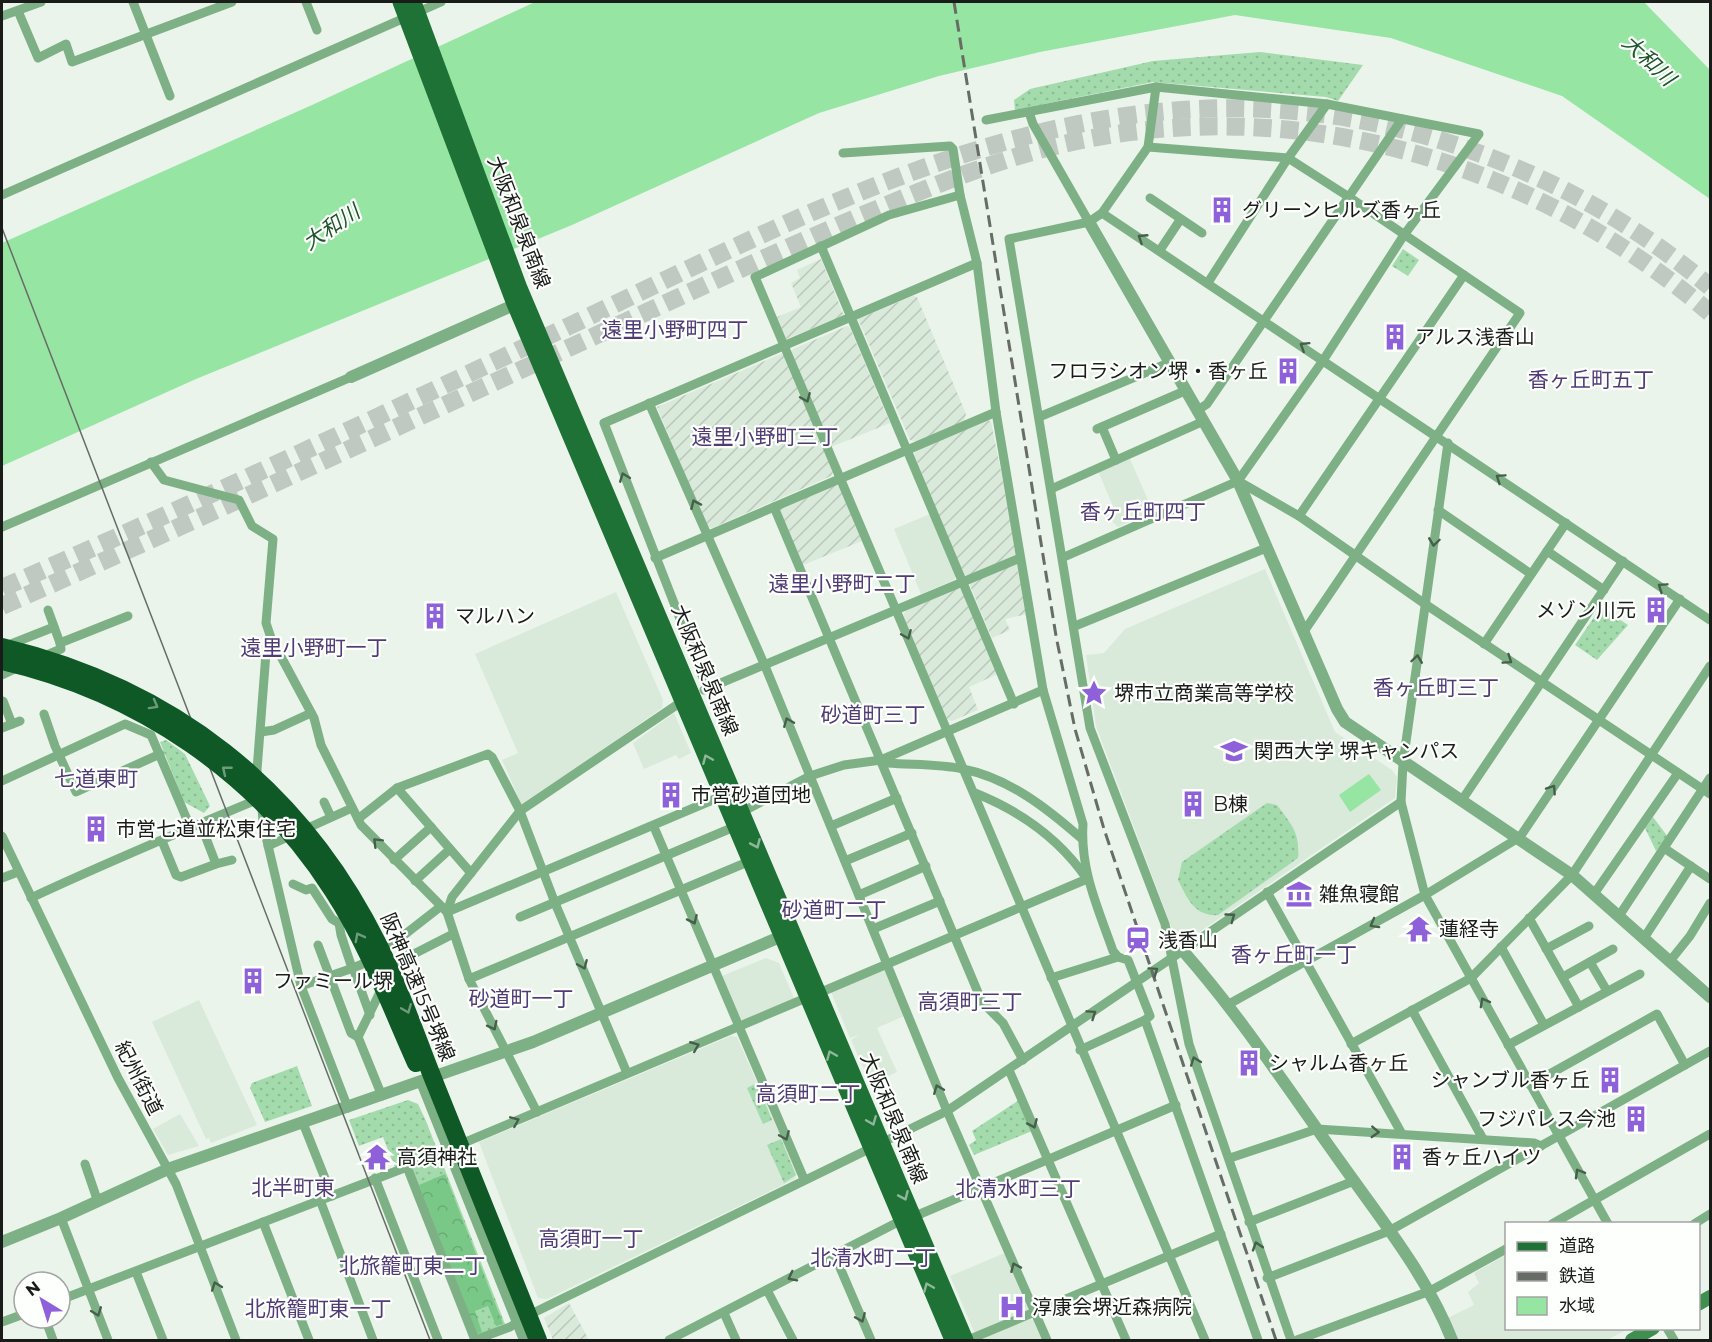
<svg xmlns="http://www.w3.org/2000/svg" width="1712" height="1342" viewBox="0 0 1712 1342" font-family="Montserrat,'Noto Sans JP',sans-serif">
<defs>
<pattern id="industrial-furrows" width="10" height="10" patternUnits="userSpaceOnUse" patternTransform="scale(1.5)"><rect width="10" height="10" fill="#d9e9da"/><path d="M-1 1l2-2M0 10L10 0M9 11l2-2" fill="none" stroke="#bac7ba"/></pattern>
<pattern id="grass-dots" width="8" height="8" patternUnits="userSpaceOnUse" patternTransform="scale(1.5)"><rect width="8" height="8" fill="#a4dbac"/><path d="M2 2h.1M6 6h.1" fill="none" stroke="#8dbb93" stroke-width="1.8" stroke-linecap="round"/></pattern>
<pattern id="forest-crowns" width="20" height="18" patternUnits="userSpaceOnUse" patternTransform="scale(1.5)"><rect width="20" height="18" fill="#7ac887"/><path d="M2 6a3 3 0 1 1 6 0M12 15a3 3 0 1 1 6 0" fill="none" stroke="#69ab74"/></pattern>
</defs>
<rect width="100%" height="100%" fill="#eaf4eb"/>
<g fill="#d9e9da">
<path d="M1129,457L1153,511L1118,527L1106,515L1113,506L1098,471Z"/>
<path d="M930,514L956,576L954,580L921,594L894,529Z"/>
<path d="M1265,569L1335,732L1392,770L1397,777L1395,798L1186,941L1174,934L1096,726L1086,655L1104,653L1125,629Z"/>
<path d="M616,592L663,700L662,708L524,805L521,803L502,760L518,753L475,654Z"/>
<path d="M674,713L691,753L679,759L676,755L644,769L633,743Z"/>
<path d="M766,958L779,963L794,998L745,1020L740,1019L722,976Z"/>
<path d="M885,969L904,1016L877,1028L897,1072L871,1084L851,1040L859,1035L850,1038L831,992Z"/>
<path d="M199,1000L257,1125L211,1143L209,1138L206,1139L152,1022Z"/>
<path d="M731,1036L737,1037L797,1173L795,1179L547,1299L538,1298L479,1142Z"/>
<path d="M180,1114L199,1146L168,1155L153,1129Z"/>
<path d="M1005,1253L1029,1311L975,1334L950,1276Z"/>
<path d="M1506,1255V1328L1628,1329L1607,1340H1455L1446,1319L1474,1305L1468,1292L1479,1283L1474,1273Z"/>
<path d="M1030,1319L1035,1321L1043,1340H979Z"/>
</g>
<g fill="url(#industrial-furrows)">
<path d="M821,259L844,316L786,339L777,317L801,307L791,283L800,278L797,270Z"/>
<path d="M913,296L917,297L966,414L964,422L917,442L910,440L858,319Z"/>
<path d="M847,326L850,328L890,423L831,447L791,352L793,349Z"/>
<path d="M783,353L833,472L831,476L712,528L707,527L657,407Z"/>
<path d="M987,419L991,422L1017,551L1015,555L968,576L963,575L914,454L916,450Z"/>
<path d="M835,485L839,486L862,541L803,565L779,508Z"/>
<path d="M1017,564L1027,614L1005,619L1010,630L992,638L969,583Z"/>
<path d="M957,589L961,590L998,674L969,687L978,710L952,721L947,719L903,616L906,610Z"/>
<path d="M569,1303L589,1340H553L544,1318Z"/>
</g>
<g fill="url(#grass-dots)">
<path d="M1260,52L1363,65L1338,101L1326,97L1153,82L1015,110L1014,100L1030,89L1153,61Z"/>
<path d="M1403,249L1419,260L1408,276L1392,266Z"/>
<path d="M1601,607L1628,625L1597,660L1575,645Z"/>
<path d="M166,740L185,754L210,806L204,813L184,802L160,742Z"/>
<path d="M1267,803L1277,805C1292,825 1300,833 1298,858L1218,915C1195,917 1187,898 1178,880L1182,862Z"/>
<path d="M1653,817L1668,837L1656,851L1645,828Z"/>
<path d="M297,1066L312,1106L265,1122L250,1088L252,1083Z"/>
<path d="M757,1083L772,1120L763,1124L747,1088Z"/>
<path d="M408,1100L418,1104L426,1121L505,1324L477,1335L409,1163L395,1168L383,1137L359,1146L349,1120Z"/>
<path d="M1019,1100L1032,1131L974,1155L969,1145L976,1140L972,1131Z"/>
<path d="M781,1139L796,1175L784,1183L767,1145Z"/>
</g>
<path fill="url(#forest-crowns)" d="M445,1174L503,1324L496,1326L488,1306L475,1311L482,1332L477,1334L419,1185Z"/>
<g fill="#96e5a2">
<path d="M535,2H1644L1710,70V199L1562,96L1391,38L1235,15L1040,52L939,76L819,113L572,225L196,379L2,466V243L312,105Z"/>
<path d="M1369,774L1381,790L1350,812L1339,795Z"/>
</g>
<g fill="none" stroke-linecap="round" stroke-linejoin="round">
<g stroke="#c0c9c1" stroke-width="18" stroke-dasharray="18 9" stroke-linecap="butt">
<path d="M2,588C192,505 380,416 567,327C856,190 1134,34 1461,147C1553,178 1636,224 1710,287"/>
<path d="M2,606C198,520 392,429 586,340C677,298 767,256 858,217C915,193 973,169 1032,152C1272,85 1524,153 1710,313"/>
</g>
<g stroke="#7eb085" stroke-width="9">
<path d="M133,2L170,96"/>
<path d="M306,2L317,30"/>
<path d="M18,11L38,58L66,44L72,62L232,2"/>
<path d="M2,16L41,2"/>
<path d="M1029,112L1033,124L1089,222"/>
<path d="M986,120L1156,87L1327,104L1479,134L1404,235L1324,359L1238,481L1064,557"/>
<path d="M1148,147L1156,87"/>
<path d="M843,153L950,146L953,149L960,195L977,263L996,412L1043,690L1083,824C1080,870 1098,908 1113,951L1118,957L1051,978"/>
<path d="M2,195L441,2"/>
<path d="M960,195L889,215L755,277L1205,1340"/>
<path d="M1150,198L1202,233"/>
<path d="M1102,213L1710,620"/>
<path d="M821,246L1014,704"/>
<path d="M1160,250L1180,220"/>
<path d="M1209,281L1288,158L1327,104"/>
<path d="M649,403L765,666L947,1111L1047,1340"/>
<path d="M1198,410L1207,404L1402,119"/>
<path d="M1039,417L1171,362"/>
<path d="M1102,427L1116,460"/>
<path d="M1097,429L1187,390"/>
<path d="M1448,443L1403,763L1401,802L1425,895L1608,1224"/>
<path d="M151,462L164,480L239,500L252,526L273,539L266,623L271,638L266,653L257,770L258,781"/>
<path d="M1238,481L1299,516L1425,604L1710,794"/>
<path d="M1051,489L1204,421"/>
<path d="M774,507L982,1002L1003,1023L1023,1060"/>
<path d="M1438,510L1531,574"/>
<path d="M1299,516L1464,275"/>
<path d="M2,527L351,377"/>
<path d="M1547,551L1604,590"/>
<path d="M655,558L996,412"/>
<path d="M48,610L60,643"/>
<path d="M1075,626L1266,548"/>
<path d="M271,638L314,718L321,745L361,825L447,912L469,979L537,1112"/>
<path d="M1484,644L1566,523"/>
<path d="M6,646L54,627"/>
<path d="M42,657L61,649L60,643L128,616"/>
<path d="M2,675L19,667"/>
<path d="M707,688L604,423L977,263"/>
<path d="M704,690L1020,558"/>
<path d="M3,701L12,724"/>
<path d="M44,714L55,746L76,792L160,754"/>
<path d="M2,728L20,721"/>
<path d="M261,732L274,730L311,713"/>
<path d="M881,760L888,763C912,765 939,764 963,769C1009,778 1048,809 1082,839"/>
<path d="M2,781L125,724L151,735L191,829"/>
<path d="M397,788L471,873"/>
<path d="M1462,800L1623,561"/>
<path d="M324,802L331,817"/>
<path d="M262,806L263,824L301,986L348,1108"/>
<path d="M742,812L810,776L844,765L881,760L1043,690"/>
<path d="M358,819L397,788L488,754L492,757L520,811L555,903L627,1073"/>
<path d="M831,826L897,798"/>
<path d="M654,827L804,1179"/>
<path d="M2,836L118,1078L176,1184L236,1340"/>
<path d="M162,841L176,875L181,877L216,864L201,825"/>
<path d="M268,846L352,808"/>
<path d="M1664,848L1710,879"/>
<path d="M394,860L431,827"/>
<path d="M845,861L912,833"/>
<path d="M216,864L232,860"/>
<path d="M2,878L18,872"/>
<path d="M415,881L450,849"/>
<path d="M293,884L306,890L312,888L332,919L339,923L341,935L352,968"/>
<path d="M1267,892L1402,1134"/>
<path d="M1594,894L1678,773"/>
<path d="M859,895L926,866"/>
<path d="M31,898C106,863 182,831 259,799"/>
<path d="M447,912L452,897L520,811L684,700"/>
<path d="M447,912L722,796"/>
<path d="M1619,916L1710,778"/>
<path d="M520,917L734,827"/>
<path d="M1529,918L1579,1007"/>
<path d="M873,929L940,901"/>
<path d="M400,937L404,959"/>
<path d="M1644,938L1691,866"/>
<path d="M318,945L351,1033L358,1037"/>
<path d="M1501,947L1544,1025"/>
<path d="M1546,949L1589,926"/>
<path d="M1118,957L1128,960L1150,1016L1145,1020L1258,1340"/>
<path d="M1670,961L1690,936L1710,903"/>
<path d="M1590,962L1607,991"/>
<path d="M353,968L372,960L440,907"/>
<path d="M389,974L404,959L453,934"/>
<path d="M1563,977L1613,949"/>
<path d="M469,979L750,861"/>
<path d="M301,986L353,968L370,1015"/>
<path d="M382,988L358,1037L382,1096"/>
<path d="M819,993L1087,879C1059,838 1020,811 975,793"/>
<path d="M1229,1004L1425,895L1520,837L1680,599"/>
<path d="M1412,1010L1483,1139"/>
<path d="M1351,1044L1471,978L1572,875L1710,666"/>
<path d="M1508,1045L1640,974"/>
<path d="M1080,1050L1145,1020"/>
<path d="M1009,1070L1126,1340"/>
<path d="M1530,1085L1657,1014L1685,1065"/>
<path d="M303,1123L332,1196"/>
<path d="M461,1144L806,998"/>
<path d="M1230,1158L1317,1129L1534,1143L1541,1146"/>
<path d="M85,1164L98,1202"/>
<path d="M375,1178L438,1340"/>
<path d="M320,1200L373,1340"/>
<path d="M913,1217L1176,1105"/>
<path d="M61,1218L108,1340"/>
<path d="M263,1222L309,1340"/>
<path d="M1249,1222L1354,1181"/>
<path d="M1552,1224L1710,1134"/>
<path d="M1694,1224L1710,1214"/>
<path d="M835,1256L871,1340"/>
<path d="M136,1272L163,1340"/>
<path d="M1267,1278L1389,1231L1710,1051"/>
<path d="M767,1290L793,1340"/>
<path d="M60,1300L407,1167L475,1340"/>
<path d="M724,1313L736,1340"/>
<path d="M45,1318L53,1340"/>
<path d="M2,1322L24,1314"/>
<path d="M1667,1328L1674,1340"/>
<path d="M475,1340L510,1327L529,1315L947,1111L1401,802"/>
<path d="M669,1340L900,1221"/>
<path d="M968,1340L1221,1234"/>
<path d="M1291,1340L1189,1044L1165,924L1090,728L1009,239L1089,222L1102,213L1148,147L1288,158L1349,197L1520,313L1305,630"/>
<path d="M1297,1340L1430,1291L1506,1249"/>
</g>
<g stroke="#7eb085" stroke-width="12">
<path d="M1089,222L1238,481L1337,709L1345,722L1572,875L1710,997"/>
<path d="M351,377L507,308"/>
<path d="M1184,952C1241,1017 1288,1089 1339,1160C1380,1218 1426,1274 1452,1340"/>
<path d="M422,1082L525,1340"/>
<path d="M2,1242L61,1218L168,1169L533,1042L787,934"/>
</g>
<g stroke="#3f8f50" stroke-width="14">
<path d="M1698,1304L1710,1297"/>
<path d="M1632,1340L1653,1328"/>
</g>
<g stroke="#1f7235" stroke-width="15">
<path d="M400,2L514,304L952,1340"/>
<path d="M414,2L520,288L966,1340"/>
</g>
<path stroke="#676c67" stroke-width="1.5" d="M2,228L430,1340"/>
<path stroke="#676c67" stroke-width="3" stroke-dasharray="12 6" stroke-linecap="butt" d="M954,2L1056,636L1075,729L1104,829L1276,1340"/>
<g stroke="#0e5925" stroke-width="18">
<path d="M2,647C172,688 300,787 378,944C401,990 417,1039 436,1086C470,1171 504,1256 538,1340"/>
<path d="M2,661C137,692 258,773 333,891C368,945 390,1005 416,1063"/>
</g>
</g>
<defs><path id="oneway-chevron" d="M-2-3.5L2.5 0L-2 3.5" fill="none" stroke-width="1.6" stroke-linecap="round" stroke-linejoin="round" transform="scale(1.5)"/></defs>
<g stroke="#465f4a">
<use href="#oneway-chevron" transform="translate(1142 238) rotate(-147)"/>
<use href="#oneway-chevron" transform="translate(1304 346) rotate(-148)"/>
<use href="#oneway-chevron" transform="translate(806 398) rotate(67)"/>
<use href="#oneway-chevron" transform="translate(624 477) rotate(-111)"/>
<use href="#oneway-chevron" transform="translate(1500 478) rotate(-146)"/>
<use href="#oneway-chevron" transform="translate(695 504) rotate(-114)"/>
<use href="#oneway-chevron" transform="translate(1434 542) rotate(98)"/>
<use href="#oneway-chevron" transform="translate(1662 587) rotate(-146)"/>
<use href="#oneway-chevron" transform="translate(907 635) rotate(67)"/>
<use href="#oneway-chevron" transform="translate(1417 659) rotate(-82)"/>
<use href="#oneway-chevron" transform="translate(1508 660) rotate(34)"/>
<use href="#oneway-chevron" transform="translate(788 722) rotate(-112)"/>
<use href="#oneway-chevron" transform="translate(1552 789) rotate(-56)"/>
<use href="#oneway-chevron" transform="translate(377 842) rotate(-135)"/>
<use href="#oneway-chevron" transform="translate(1231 917) rotate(-36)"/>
<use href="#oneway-chevron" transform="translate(693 920) rotate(66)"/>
<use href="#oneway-chevron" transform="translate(1374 924) rotate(151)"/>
<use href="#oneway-chevron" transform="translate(583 965) rotate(67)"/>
<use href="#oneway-chevron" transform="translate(1154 971) rotate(-35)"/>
<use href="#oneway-chevron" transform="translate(1484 1002) rotate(-119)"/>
<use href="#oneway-chevron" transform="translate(1092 1014) rotate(-34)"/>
<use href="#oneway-chevron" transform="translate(493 1026) rotate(63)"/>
<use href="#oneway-chevron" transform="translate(695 1046) rotate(-22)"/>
<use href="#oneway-chevron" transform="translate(1195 1061) rotate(-110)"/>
<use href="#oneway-chevron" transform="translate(938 1089) rotate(-112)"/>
<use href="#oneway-chevron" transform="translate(515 1121) rotate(-23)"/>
<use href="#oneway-chevron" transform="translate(1033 1124) rotate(66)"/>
<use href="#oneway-chevron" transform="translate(1375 1132) rotate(3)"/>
<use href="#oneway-chevron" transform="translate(785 1136) rotate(67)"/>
<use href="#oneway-chevron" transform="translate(1579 1173) rotate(-120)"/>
<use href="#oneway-chevron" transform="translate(1257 1246) rotate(-108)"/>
<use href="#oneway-chevron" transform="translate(1015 1267) rotate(-114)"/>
<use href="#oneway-chevron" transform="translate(792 1277) rotate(153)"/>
<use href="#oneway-chevron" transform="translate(216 1286) rotate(-110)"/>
<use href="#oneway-chevron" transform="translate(97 1312) rotate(69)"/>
<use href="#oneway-chevron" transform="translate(861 1318) rotate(67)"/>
</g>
<g stroke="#6e9b7b">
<use href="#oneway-chevron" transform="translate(154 705) rotate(29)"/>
<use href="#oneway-chevron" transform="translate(226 770) rotate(-141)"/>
<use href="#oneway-chevron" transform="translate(359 937) rotate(-118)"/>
<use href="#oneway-chevron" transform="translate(407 1009) rotate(68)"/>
</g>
<g stroke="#8eb899">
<use href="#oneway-chevron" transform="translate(707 759) rotate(-113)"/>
<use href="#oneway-chevron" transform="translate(756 844) rotate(66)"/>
<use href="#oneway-chevron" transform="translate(831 1055) rotate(-113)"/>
<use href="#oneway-chevron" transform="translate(872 1121) rotate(68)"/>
<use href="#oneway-chevron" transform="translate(904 1196) rotate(66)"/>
<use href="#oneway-chevron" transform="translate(928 1287) rotate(-113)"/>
</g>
<defs>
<g id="building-bare" transform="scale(2.07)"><path d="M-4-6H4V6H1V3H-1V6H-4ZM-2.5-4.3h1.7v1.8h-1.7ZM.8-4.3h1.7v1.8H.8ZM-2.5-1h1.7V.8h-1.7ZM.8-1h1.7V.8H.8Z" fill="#8e60d9" stroke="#fdfffd" stroke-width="2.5" paint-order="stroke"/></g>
<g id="sight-bare" transform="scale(2.07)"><path d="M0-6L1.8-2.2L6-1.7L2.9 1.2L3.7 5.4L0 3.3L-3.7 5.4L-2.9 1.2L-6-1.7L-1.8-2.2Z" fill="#8e60d9" stroke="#fdfffd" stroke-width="2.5" paint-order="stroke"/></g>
<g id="university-bare" transform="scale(2.07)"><path d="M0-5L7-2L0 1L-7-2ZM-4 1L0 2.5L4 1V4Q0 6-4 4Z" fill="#8e60d9" stroke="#fdfffd" stroke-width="2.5" paint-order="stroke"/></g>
<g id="museum-bare" transform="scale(2.07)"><path d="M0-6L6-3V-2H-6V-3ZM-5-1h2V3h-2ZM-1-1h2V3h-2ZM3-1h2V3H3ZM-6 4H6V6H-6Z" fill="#8e60d9" stroke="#fdfffd" stroke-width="2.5" paint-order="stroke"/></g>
<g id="temple-bare" transform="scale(2.07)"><path d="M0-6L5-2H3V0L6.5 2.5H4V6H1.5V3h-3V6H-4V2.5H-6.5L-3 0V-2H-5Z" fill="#8e60d9" stroke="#fdfffd" stroke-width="2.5" paint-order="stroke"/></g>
<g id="station-bare" transform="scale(2.07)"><path d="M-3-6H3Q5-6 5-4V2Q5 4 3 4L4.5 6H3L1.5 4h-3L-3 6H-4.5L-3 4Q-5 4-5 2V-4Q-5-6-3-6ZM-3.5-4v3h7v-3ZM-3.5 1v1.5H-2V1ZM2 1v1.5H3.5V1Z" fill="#8e60d9" stroke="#fdfffd" stroke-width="2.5" paint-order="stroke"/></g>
<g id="hospital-bare" transform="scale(2.07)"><path d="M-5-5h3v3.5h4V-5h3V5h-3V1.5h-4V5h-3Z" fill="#8e60d9" stroke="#fdfffd" stroke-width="2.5" paint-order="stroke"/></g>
</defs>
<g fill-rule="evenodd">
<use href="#building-bare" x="1222" y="210"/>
<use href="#building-bare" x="1395" y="337"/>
<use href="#building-bare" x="1288" y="371"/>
<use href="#building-bare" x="1656" y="610"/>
<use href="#building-bare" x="435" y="616"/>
<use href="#sight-bare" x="1094" y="693"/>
<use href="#university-bare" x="1234" y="751"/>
<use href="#building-bare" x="671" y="795"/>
<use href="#building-bare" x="1193" y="804"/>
<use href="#building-bare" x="96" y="829"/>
<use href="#museum-bare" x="1299" y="894"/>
<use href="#temple-bare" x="1419" y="929"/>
<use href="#station-bare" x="1138" y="940"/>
<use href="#building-bare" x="253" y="981"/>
<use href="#building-bare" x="1249" y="1063"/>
<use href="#building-bare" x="1610" y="1080"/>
<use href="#building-bare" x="1636" y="1119"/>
<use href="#temple-bare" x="377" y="1157"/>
<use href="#building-bare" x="1402" y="1157"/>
<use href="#hospital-bare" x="1012" y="1307"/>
</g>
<g text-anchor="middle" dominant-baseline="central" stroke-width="4.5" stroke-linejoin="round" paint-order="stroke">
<g font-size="20" fill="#191c19" stroke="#fdfffd" text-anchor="start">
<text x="1242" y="210">グリーンヒルズ香ヶ丘</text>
<text x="1415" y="337">アルス浅香山</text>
<text x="1268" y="371" text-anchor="end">フロラシオン堺・香ヶ丘</text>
<text x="1636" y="610" text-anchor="end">メゾン川元</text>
<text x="455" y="616">マルハン</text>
<text x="1114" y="693">堺市立商業高等学校</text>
<text x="1254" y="751">関西大学 堺キャンパス</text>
<text x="691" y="795">市営砂道団地</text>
<text x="1213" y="804">B棟</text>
<text x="116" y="829">市営七道並松東住宅</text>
<text x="1319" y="894">雑魚寝館</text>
<text x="1439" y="929">蓮経寺</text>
<text x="1158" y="940">浅香山</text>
<text x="273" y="981">ファミール堺</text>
<text x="1269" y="1063">シャルム香ヶ丘</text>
<text x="1590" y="1080" text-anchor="end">シャンブル香ヶ丘</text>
<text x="1616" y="1119" text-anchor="end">フジパレス今池</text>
<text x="397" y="1157">高須神社</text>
<text x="1422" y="1157">香ヶ丘ハイツ</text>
<text x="1032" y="1307">淳康会堺近森病院</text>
</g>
<g font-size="20" fill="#191c19" stroke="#fdfffd">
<text transform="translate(519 222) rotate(69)">大阪和泉泉南線</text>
<text transform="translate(705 670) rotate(67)">大阪和泉泉南線</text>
<text transform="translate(418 987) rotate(67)">阪神高速15号堺線</text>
<text transform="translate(139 1078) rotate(63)">紀州街道</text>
<text transform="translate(894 1118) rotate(67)">大阪和泉泉南線</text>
</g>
<g font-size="21" font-style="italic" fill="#1e552b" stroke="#fdfffd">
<text transform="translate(1649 60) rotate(43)">大和川</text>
<text transform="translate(331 227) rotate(-34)">大和川</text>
</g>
<g font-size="21" fill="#503b77" stroke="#fdfffd">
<text x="675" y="329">遠里小野町四丁</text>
<text x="1591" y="379">香ヶ丘町五丁</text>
<text x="765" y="436">遠里小野町三丁</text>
<text x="1143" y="511">香ヶ丘町四丁</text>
<text x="842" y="583">遠里小野町二丁</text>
<text x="314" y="647">遠里小野町一丁</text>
<text x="1436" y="687">香ヶ丘町三丁</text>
<text x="873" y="714">砂道町三丁</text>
<text x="96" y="778">七道東町</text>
<text x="834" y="909">砂道町二丁</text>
<text x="1294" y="954">香ヶ丘町一丁</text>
<text x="521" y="998">砂道町一丁</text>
<text x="970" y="1001">高須町三丁</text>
<text x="808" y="1093">高須町二丁</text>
<text x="293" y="1187">北半町東</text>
<text x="1018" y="1188">北清水町三丁</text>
<text x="591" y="1238">高須町一丁</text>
<text x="873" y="1257">北清水町二丁</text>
<text x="412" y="1265">北旅籠町東二丁</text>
<text x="318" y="1308">北旅籠町東一丁</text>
</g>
</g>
<rect width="1712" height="1342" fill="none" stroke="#191c19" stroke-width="6"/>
<rect x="1505" y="1222" width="195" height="108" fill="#fdfffd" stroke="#a2a4a2" stroke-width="1.5"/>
<rect x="1517" y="1242" width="30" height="9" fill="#1f7235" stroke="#a2a4a2" stroke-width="1.5"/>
<text x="1559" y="1252" font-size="18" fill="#191c19">道路</text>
<rect x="1517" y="1272" width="30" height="9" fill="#676c67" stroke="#a2a4a2" stroke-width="1.5"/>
<text x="1559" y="1282" font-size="18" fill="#191c19">鉄道</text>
<rect x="1517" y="1297" width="30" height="18" fill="#96e5a2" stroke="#a2a4a2" stroke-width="1.5"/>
<text x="1559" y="1312" font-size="18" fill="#191c19">水域</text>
<g transform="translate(42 1300) rotate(322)"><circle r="28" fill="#fdfffd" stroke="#a2a4a2" stroke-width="1.5"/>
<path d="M0-4.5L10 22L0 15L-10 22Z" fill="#8e60d9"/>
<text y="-9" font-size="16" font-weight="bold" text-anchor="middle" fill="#191c19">N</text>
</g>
</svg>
